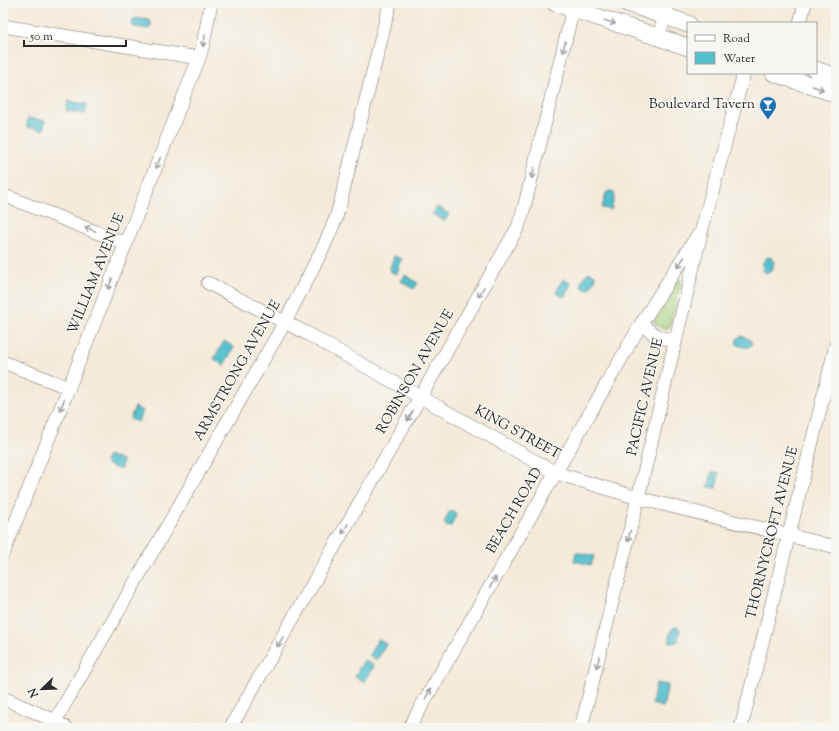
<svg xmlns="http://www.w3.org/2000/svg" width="839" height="731" viewBox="0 0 839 731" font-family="'Sorts Mill Goudy',serif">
<rect width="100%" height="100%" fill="#f6f6f2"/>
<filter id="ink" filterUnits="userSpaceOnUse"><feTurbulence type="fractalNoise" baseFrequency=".025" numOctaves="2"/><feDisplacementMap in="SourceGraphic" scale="8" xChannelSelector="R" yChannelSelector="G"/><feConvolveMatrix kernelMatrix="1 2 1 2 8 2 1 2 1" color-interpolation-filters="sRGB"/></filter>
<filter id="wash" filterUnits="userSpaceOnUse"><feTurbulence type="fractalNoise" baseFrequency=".012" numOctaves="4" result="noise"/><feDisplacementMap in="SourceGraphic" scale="16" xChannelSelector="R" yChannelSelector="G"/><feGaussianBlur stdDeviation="0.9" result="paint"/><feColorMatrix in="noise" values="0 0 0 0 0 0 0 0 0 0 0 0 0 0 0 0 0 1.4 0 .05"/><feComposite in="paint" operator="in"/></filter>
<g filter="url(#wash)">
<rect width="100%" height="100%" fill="#f4ead9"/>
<path fill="#a4cd79" stroke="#687c52" d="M677,279H680L681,283L670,325C667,332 661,328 656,325L654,320L674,281Z"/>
<g fill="#53bfcd" stroke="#3f757c">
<path d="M136,18L149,20L151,22V27L148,29L134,27L132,24L133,19Z"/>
<path d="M68,101L87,104L85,114L66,111Z"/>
<path d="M28,118L45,121L44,130L27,127Z"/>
<path d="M609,191H612L615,195L611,210L602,208L606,193Z"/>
<path d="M437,207L449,214L445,221L432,214Z"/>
<path d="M394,256L402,259L397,274L389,271Z"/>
<path d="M768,257L772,258L774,262L772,271L767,273L763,271C761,266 763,260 768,257Z"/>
<path d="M590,272L595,275L596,278L590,289L588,288L587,290L582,287L581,283L587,273Z"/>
<path d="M405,275L418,283L414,289L401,281Z"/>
<path d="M563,279L571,284L564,297L556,293Z"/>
<path d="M741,336C758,340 753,352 738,345L736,342L737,339Z"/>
<path d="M224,341L234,347L224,365L214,359Z"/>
<path d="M135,407L143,411L138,422L130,419Z"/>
<path d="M109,455L123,461L120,470L106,464V463L105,462L107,457H109Z"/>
<path d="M712,472L719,473L716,488L708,487Z"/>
<path d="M452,511L455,512L456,516L451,526L447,527L444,523L449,512Z"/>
<path d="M576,552L594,556L591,565L574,561Z"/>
<path d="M675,627H678L680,631L678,641L673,643L670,642L669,637L672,629Z"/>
<path d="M378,639L386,644L377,660L369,655Z"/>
<path d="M364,660L374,666L365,682L355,676Z"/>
<path d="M656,683L668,685L663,707L652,704Z"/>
</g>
</g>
<g filter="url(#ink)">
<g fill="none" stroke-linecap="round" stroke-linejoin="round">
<g stroke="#716e68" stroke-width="14">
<g id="minor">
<path d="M800,23L805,3"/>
<path d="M3,26L199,58"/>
<path d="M659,38L667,3"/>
<path d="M3,195L126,244"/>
<path d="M208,283L306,333L556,473L638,498L836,547"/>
<path d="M641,324C653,334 659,339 676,340"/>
<path d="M3,362L69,388"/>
<path d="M3,554L199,58L203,45L211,3"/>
<path d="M3,698L55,721L66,728"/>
<path d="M51,728L285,322L324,246L336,218L340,204L390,3"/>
<path d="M230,728L518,227L525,204L573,9"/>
<path d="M409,728L641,324L697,236"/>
<path d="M581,728L638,498L702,229L744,73"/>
<path d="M741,728L836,345"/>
</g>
</g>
<g stroke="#716e68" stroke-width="18">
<g id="major">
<path d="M555,3L688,47"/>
<path d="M627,3L688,24"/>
<path d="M816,70L836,77"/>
<path d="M774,73L836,94"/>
</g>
</g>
<use href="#minor" stroke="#fff" stroke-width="13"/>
<use href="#major" stroke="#fff" stroke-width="17"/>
</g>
<defs><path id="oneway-shaft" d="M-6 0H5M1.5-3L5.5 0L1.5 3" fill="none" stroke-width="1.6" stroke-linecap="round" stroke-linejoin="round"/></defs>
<g stroke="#a0a0a0">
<use href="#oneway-shaft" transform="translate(610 22) rotate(18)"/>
<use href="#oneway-shaft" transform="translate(204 41) rotate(102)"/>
<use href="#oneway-shaft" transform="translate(564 47) rotate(104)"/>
<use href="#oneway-shaft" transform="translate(818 88) rotate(19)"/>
<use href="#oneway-shaft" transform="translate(158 163) rotate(112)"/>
<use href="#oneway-shaft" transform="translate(533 173) rotate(104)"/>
<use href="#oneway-shaft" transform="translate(90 229) rotate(-158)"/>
<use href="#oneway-shaft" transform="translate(681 262) rotate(123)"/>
<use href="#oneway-shaft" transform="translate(110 284) rotate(112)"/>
<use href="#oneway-shaft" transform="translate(481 292) rotate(120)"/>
<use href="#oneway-shaft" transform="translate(62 405) rotate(112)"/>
<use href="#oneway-shaft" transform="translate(410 416) rotate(120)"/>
<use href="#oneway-shaft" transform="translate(345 529) rotate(120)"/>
<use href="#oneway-shaft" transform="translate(629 536) rotate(104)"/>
<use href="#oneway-shaft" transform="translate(493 582) rotate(-60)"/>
<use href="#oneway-shaft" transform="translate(280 642) rotate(120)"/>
<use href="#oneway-shaft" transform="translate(598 662) rotate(104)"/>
<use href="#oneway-shaft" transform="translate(428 694) rotate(-60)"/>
</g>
</g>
<defs>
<g id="bar-pin" transform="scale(0.9)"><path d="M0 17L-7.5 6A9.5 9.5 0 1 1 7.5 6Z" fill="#1f6fb2" stroke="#f6f6f2"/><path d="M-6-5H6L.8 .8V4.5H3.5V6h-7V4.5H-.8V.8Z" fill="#fff"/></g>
</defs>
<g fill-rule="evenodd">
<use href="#bar-pin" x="768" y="105"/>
</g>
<g text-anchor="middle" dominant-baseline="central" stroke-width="3" stroke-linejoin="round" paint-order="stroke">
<g font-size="14" fill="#2b2b2b" stroke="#f6f6f2" text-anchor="end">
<text x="755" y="105">Boulevard Tavern</text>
</g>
<g font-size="14" fill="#2b2b2b" stroke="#f6f6f2">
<text transform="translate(97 274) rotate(-68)">WILLIAM AVENUE</text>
<text transform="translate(238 371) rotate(-60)">ARMSTRONG AVENUE</text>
<text transform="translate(416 372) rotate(-60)">ROBINSON AVENUE</text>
<text transform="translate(646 397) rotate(-77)">PACIFIC AVENUE</text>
<text transform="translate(517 433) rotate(29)">KING STREET</text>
<text transform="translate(515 511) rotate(-60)">BEACH ROAD</text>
<text transform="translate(773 533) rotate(-76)">THORNYCROFT AVENUE</text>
</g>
</g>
<rect width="839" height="731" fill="none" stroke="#f6f6f2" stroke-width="16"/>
<rect x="687" y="22" width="130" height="52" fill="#f6f6f2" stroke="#a5a5a2"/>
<rect x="695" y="35" width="20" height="6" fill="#ffffff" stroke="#a5a5a2"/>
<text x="723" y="42" font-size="12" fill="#2b2b2b">Road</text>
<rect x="695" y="52" width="20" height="12" fill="#53bfcd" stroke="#a5a5a2"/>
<text x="723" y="62" font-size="12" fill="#2b2b2b">Water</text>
<g transform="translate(42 689) rotate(247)" stroke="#f6f6f2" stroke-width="3" paint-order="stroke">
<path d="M0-3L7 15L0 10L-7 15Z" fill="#2b2b2b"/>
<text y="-6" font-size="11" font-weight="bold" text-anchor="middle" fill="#2b2b2b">N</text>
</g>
<path d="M24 40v6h102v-6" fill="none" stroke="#2b2b2b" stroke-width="2"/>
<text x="30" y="40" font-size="12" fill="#2b2b2b" stroke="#f6f6f2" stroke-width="3" paint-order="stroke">50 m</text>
</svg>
